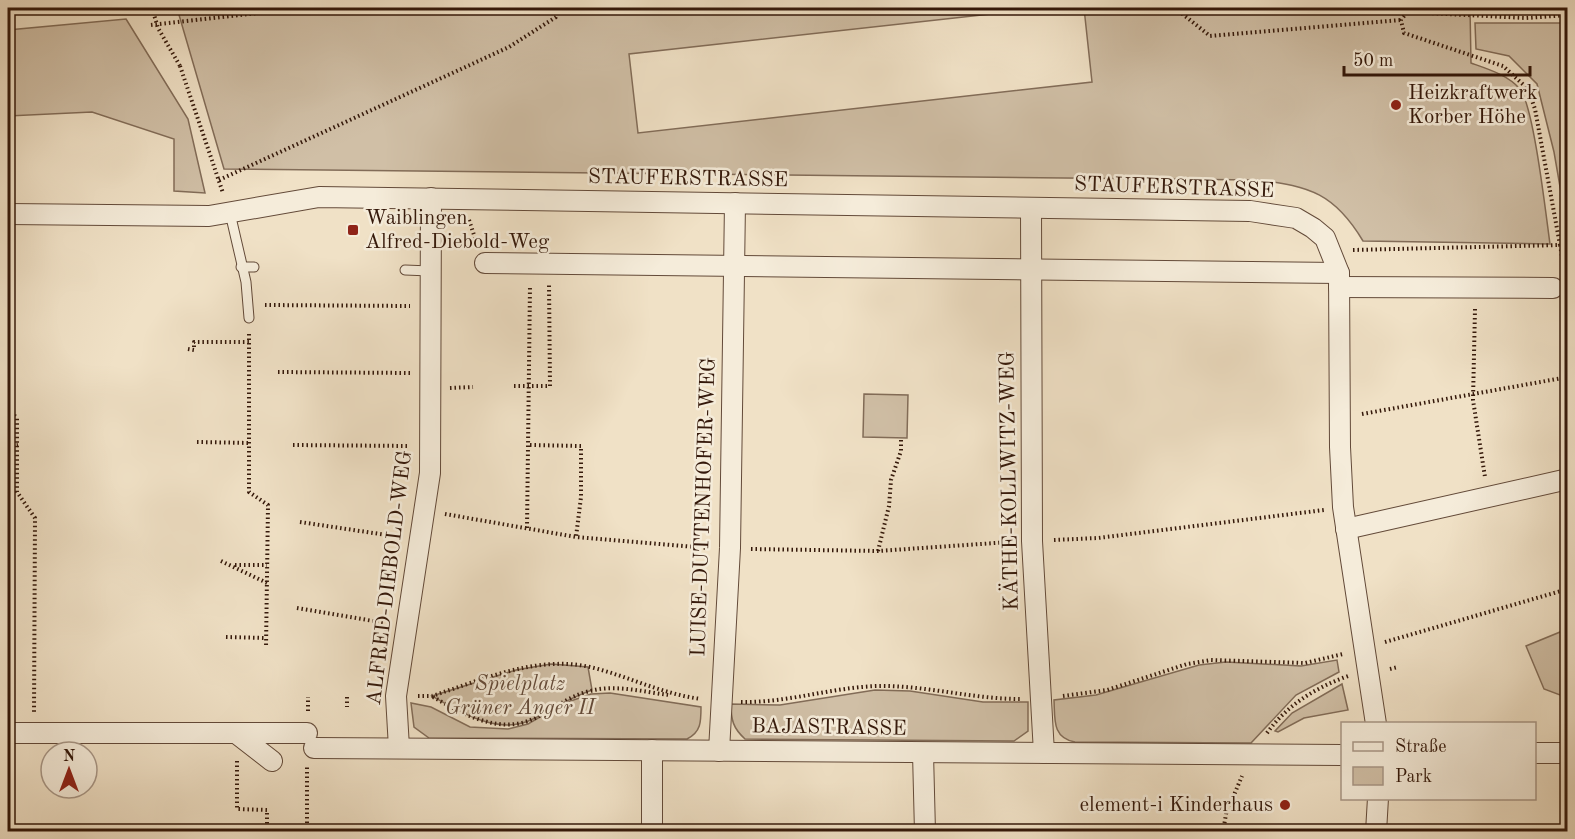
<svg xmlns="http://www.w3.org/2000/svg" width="1575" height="839" viewBox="0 0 1575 839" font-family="'Old Standard TT',serif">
<rect width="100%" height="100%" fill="#f0e1c6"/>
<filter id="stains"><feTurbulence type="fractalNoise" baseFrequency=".00333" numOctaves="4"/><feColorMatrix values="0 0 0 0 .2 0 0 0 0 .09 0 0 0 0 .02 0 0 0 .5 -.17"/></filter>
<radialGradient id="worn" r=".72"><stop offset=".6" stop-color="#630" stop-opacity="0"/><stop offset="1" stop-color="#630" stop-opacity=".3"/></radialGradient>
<g fill="#d0bfa6" stroke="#826c58" stroke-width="1.5">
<path d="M177,8H1044L629,54L638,133L1092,82L1084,8H1470L1471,63C1488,69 1508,75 1520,89C1534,107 1546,216 1550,244L1363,241C1335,194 1310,186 1258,180L224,169Z"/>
<path d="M126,19L188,119L205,193L174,191V139L92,112L8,116V30Z"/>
<path d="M1475,23H1567V227L1554,152L1537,84L1509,56L1476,49Z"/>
<path d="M864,394L908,395L907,438L863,437Z"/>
<path d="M1567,625V690L1560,695L1544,689L1526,646L1560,632Z"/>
<path d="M1337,660L1339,672L1296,695L1251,743L1075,742C1052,738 1055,719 1054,700L1096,695L1199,665L1226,662L1301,666Z"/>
<path d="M551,664L588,667L592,690C569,698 555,708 533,719C499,736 462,713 432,696L516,670Z"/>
<path d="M1342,684L1348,710L1304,718L1278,732L1275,731L1292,713Z"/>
<path d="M875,690L910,691L983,702H1028V731L1014,741L745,739C733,728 731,720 731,704L780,705Z"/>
<path d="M610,693L701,707C701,722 701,732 687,739L429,738L414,727L411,703L431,707L470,727L508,729L528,724L562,704L591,694Z"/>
</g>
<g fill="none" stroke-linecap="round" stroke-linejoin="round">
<g stroke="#634a39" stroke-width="11">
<g id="service">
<path d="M230,213L246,282L249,318"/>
<path d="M241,267H254"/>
<path d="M405,270L430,271"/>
</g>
</g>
<g stroke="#634a39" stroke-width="22">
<g id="minor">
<path d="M1031,208L1032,541L1044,753"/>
<path d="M8,214L209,216L319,197L1250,211L1296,218L1313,228L1325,238L1339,273L1340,447L1343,507L1376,724"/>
<path d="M485,263L1339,273"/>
<path d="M1339,287L1553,288"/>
<path d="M1346,529L1568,479"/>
<path d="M8,733H236L272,761"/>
<path d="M236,733H307"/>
<path d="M314,748L1342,755"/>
<path d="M399,748L396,696L430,473L431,198"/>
<path d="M719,751L730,548L735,203"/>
<path d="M923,753L925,832"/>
<path d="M1534,753H1568"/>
<path d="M652,832V750"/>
<path d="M1376,832L1378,798"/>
</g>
</g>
<g stroke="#34180a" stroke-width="4" stroke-dasharray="1.5 3" stroke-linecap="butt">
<path d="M1175,8L1210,36L1401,20"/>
<path d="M151,25L302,8"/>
<path d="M180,66L223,193"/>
<path d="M219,180L509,47L556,17L560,8"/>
<path d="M469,220L477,244"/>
<path d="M1560,245L1564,268"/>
<path d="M1353,250L1560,245L1535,109L1528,89L1503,66L1404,33L1401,20L1407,12L1526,18L1568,15"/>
<path d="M265,305L410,306"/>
<path d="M1475,309L1473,400L1485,477"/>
<path d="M249,334V492L268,505L266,648"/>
<path d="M188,349L194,350V342H249"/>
<path d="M278,372L410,373"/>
<path d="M514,386H550L549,285"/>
<path d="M450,388L473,387"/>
<path d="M8,409L17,418V492L35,518L34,714"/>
<path d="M1362,414L1568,377"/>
<path d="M197,442L250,443"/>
<path d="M293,445L410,446"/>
<path d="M530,445L581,446V497L576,537"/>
<path d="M8,447L18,445"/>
<path d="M445,514L576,537L708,548"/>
<path d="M300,522L400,537"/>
<path d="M527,528L530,286"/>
<path d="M1054,540L1098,538L1324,510"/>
<path d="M751,549L878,551L1010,542"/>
<path d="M878,551L889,506L891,480L901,451V438"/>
<path d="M221,561L267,583"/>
<path d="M235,565H267"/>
<path d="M297,608L385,623"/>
<path d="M226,637L266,638"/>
<path d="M1385,642L1568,589"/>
<path d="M1390,669L1398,667"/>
<path d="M418,696H432C481,680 537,655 590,667C628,676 662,694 701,699"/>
<path d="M1063,696L1107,690L1187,664L1211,660L1305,663L1343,654"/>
<path d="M347,697V707"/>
<path d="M433,697C462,713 498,735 533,719C553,710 568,696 590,691C615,684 644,692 669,695"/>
<path d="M741,702C791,703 838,685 887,686C932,687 975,699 1020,699"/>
<path d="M308,711V697"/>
<path d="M1267,733C1287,705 1315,688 1348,676"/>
<path d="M237,761V809L267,810V832"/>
<path d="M307,832V766"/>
<path d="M1223,832L1226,814L1242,776"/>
</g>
<use href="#service" stroke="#f5ecda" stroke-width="9"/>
<use href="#minor" stroke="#f5ecda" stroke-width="20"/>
<path stroke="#34180a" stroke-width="4" stroke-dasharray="1.5 3" stroke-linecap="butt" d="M152,8L158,28L180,66"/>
</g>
<g fill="#8f2418" stroke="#f5ecda" stroke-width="2">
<circle cx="1396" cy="105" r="6"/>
<rect x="347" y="224" width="12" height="12" rx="3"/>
<circle cx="1285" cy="805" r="6"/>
</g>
<g text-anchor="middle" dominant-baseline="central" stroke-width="5" stroke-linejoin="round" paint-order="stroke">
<g font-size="21" fill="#34180a" stroke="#f5ecda" text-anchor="start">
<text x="1408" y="93">Heizkraftwerk<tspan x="1408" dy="24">Korber Höhe</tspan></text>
<text x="365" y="218">Waiblingen<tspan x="365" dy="24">Alfred-Diebold-Weg</tspan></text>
<text x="1273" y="805" text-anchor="end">element-i Kinderhaus</text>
</g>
<g font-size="21" fill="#34180a" stroke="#f5ecda">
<text transform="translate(688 179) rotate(1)">STAUFERSTRASSE</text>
<text transform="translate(1174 188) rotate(2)">STAUFERSTRASSE</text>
<text transform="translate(1010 481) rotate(-91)">KÄTHE-KOLLWITZ-WEG</text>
<text transform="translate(704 507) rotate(-88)">LUISE-DUTTENHOFER-WEG</text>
<text transform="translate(390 578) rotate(-83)">ALFRED-DIEBOLD-WEG</text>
<text transform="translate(829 728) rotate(1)">BAJASTRASSE</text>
</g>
<g font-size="21" font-style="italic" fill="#634a39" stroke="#f5ecda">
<text x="520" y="684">Spielplatz<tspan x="520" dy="24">Grüner Anger II</tspan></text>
</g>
</g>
<rect width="1575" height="839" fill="none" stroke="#f0e1c6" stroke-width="30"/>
<rect x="9" y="9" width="1557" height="821" fill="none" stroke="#34180a" stroke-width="3"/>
<rect x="15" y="15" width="1545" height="809" fill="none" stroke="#34180a" stroke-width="1.5"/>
<rect x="1341" y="722" width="195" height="78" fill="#f5ecda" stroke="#a89787" stroke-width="1.5"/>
<rect x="1353" y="742" width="30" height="9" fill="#f5ecda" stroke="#a89787" stroke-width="1.5"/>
<text x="1395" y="752" font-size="18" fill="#34180a">Straße</text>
<rect x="1353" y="767" width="30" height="18" fill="#d0bfa6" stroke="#a89787" stroke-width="1.5"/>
<text x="1395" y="782" font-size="18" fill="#34180a">Park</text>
<g transform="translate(69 770)"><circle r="28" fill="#f5ecda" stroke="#a89787" stroke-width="1.5"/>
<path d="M0-4.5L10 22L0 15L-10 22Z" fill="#8f2418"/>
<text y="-9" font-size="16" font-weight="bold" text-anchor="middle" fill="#34180a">N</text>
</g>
<path d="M1344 66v9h186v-9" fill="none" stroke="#34180a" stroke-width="3"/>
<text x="1353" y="66" font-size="18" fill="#34180a" stroke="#f5ecda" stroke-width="4.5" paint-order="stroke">50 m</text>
<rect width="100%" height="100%" filter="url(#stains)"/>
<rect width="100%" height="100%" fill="url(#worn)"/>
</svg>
